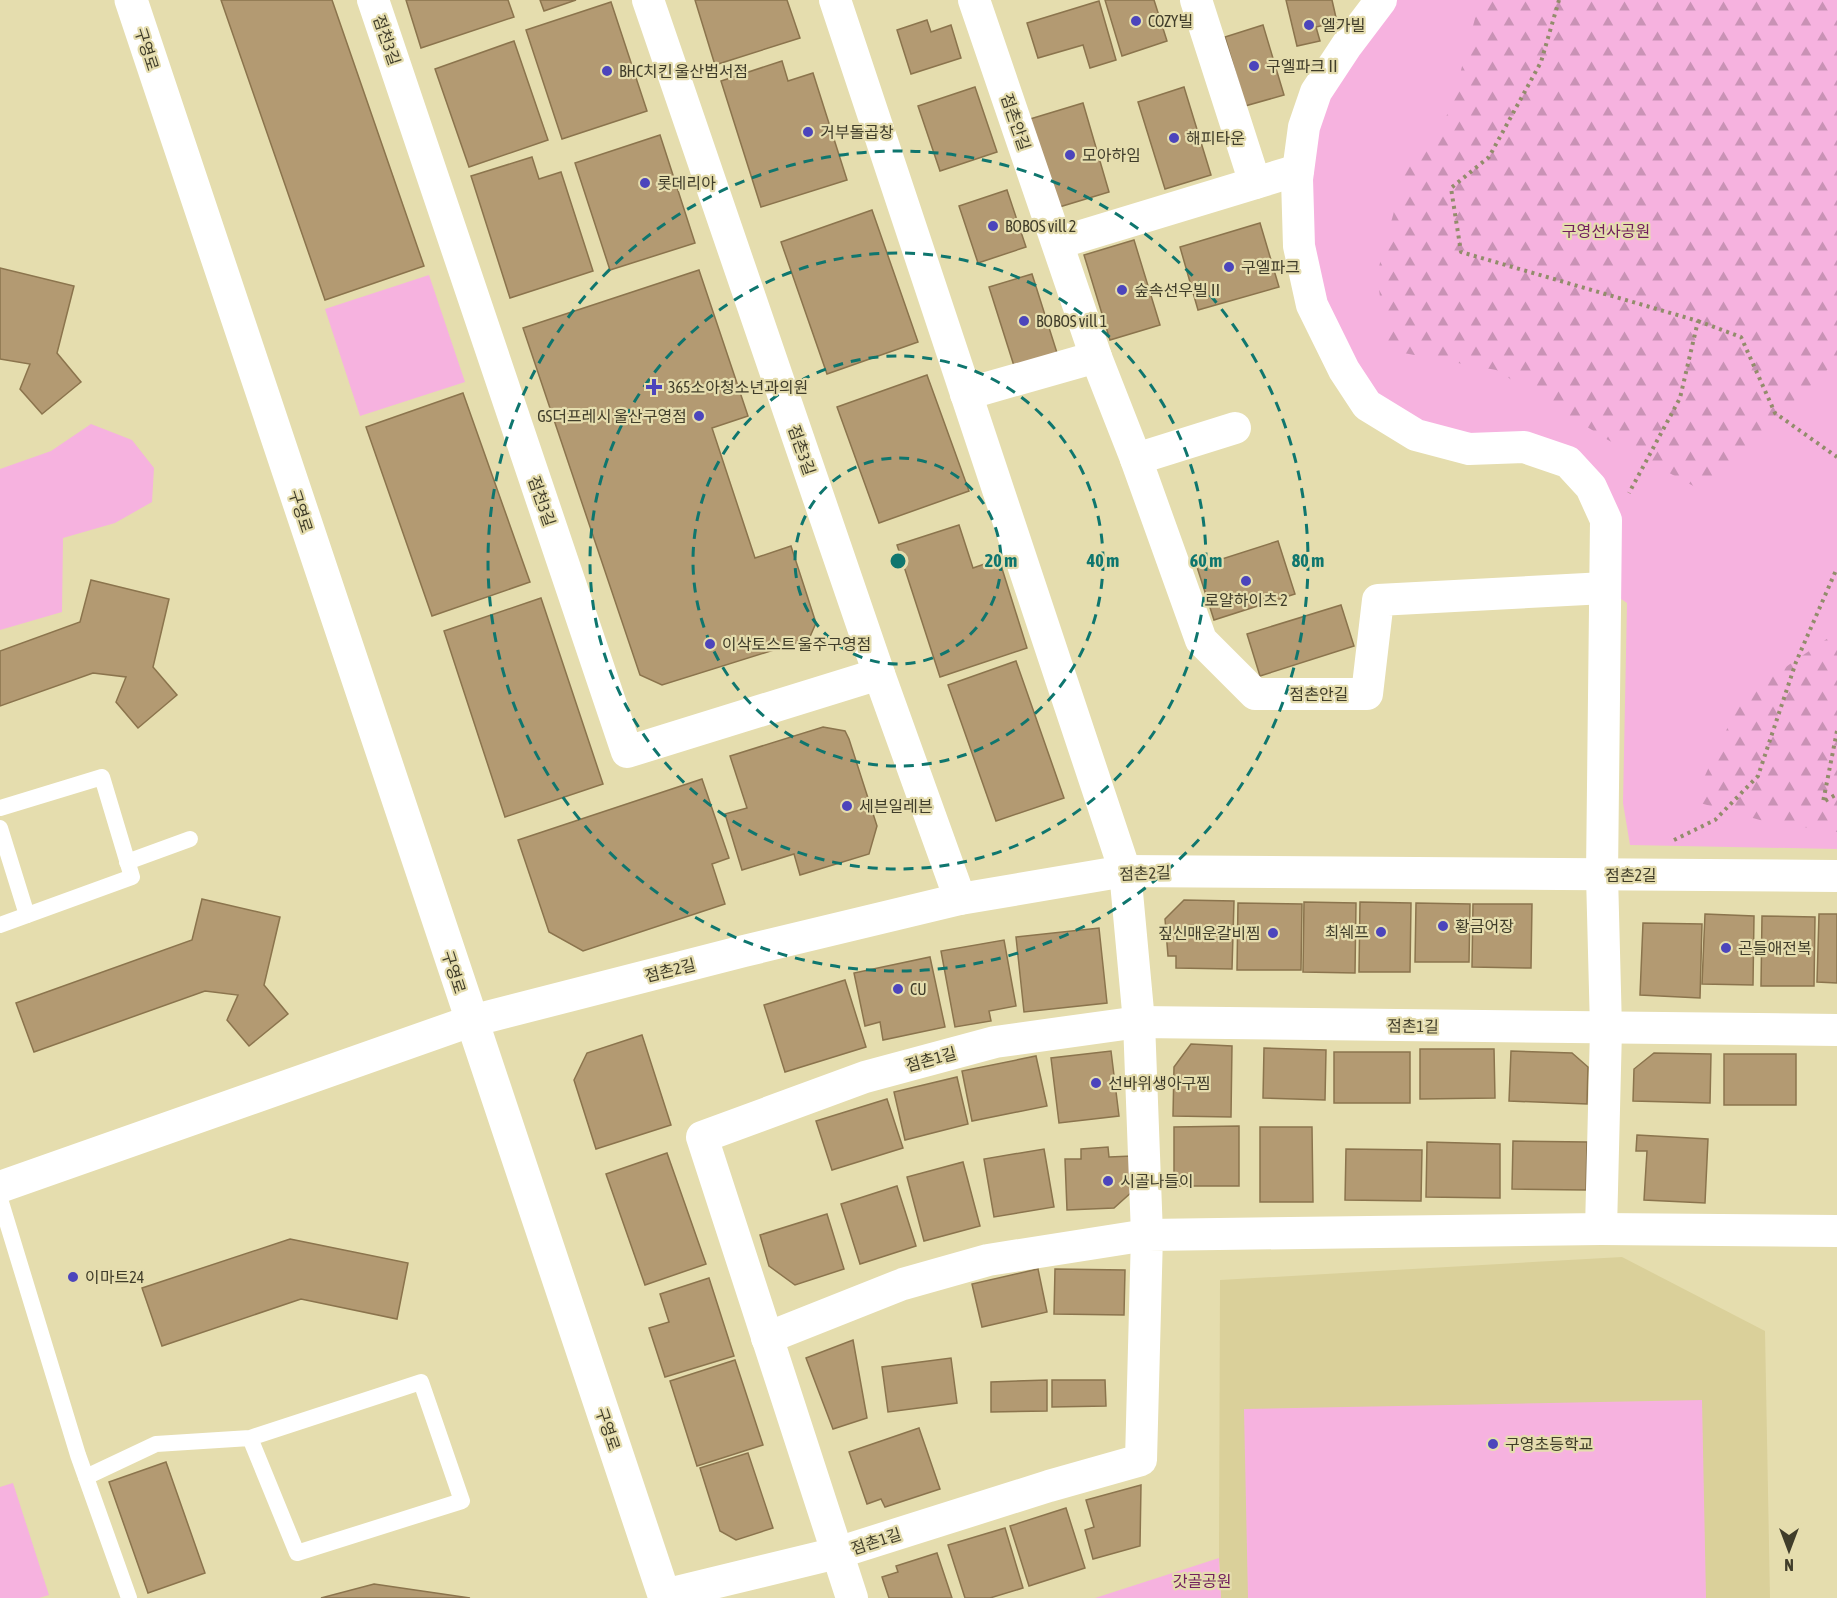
<svg xmlns="http://www.w3.org/2000/svg" width="1837" height="1598" viewBox="0 0 1837 1598" font-family="'Asap Condensed','Noto Sans KR',sans-serif">
<defs>
<pattern id="forest-firs" width="22" height="20" patternUnits="userSpaceOnUse" patternTransform="scale(1.5)"><rect width="22" height="20" fill="#f6b2df"/><path d="M5 1l3.5 6h-7zM16 11l3.5 6h-7z" fill="#c992b5"/></pattern>
</defs>
<rect width="100%" height="100%" fill="#e5ddae"/>
<path fill="#dad09a" d="M1622,1257L1765,1331L1770,1598H1221L1219,1558L1220,1280Z"/>
<g fill="#f6b2df">
<path d="M1381,0H1837V849L1630,845L1623,803L1627,603L1605,588L1606,559L1568,462L1416,435L1344,370L1297,179L1347,45Z"/>
<path d="M429,275L465,382L360,416L325,309Z"/>
<path d="M91,424L132,440L154,468L152,502L115,523L63,538L62,612L0,630V469L51,451Z"/>
<path d="M1702,1400L1706,1598H1248L1244,1409Z"/>
<path d="M13,1483L49,1595L39,1598H0V1487Z"/>
<path d="M1219,1558L1221,1598H1095Z"/>
</g>
<g fill="url(#forest-firs)">
<path d="M1480,0H1837V361L1699,489L1608,440L1496,370L1387,350L1377,274L1405,171L1450,111Z"/>
<path d="M1837,632V832L1767,822L1693,801L1742,697Z"/>
</g>
<g fill="#b39a72" stroke="#8b744d" stroke-width="1.5">
<path d="M221,0H332L424,266L325,300Z"/>
<path d="M406,0H508L514,17L421,48Z"/>
<path d="M540,0H576L544,11Z"/>
<path d="M695,0H787L800,38L715,65Z"/>
<path d="M1105,0H1154L1167,41L1122,56Z"/>
<path d="M1286,0H1332L1337,22L1316,27L1320,41L1297,46Z"/>
<path d="M1099,1L1116,60L1090,68L1083,45L1038,58L1027,23Z"/>
<path d="M611,2L647,111L562,139L526,30Z"/>
<path d="M927,20L931,32L951,25L961,58L911,74L897,30Z"/>
<path d="M1263,25L1284,95L1245,106L1225,37Z"/>
<path d="M514,41L548,140L469,167L435,69Z"/>
<path d="M782,61L788,81L813,73L847,180L761,207L721,81Z"/>
<path d="M975,87L997,152L940,171L918,106Z"/>
<path d="M1184,87L1211,175L1165,189L1138,102Z"/>
<path d="M1083,103L1109,192L1056,208L1030,119Z"/>
<path d="M660,135L695,243L610,270L575,163Z"/>
<path d="M532,157L539,179L561,172L593,271L510,298L471,176Z"/>
<path d="M1007,190L1026,247L978,263L959,206Z"/>
<path d="M872,210L918,342L827,374L781,242Z"/>
<path d="M1260,223L1279,287L1198,310L1180,247Z"/>
<path d="M1134,240L1160,325L1110,340L1084,255Z"/>
<path d="M0,268L74,286L57,353L81,382L42,414L20,389L30,364L0,359Z"/>
<path d="M699,270L748,416L712,428L755,558L791,546L816,623L809,639L662,685L640,675L523,328Z"/>
<path d="M1032,274L1058,356L1015,369L989,287Z"/>
<path d="M927,375L969,491L879,523L837,407Z"/>
<path d="M463,393L530,582L432,616L366,427Z"/>
<path d="M959,525L973,568L999,559L1027,648L940,677L897,545Z"/>
<path d="M1278,541L1295,594L1214,620L1197,567Z"/>
<path d="M91,580L169,599L153,667L177,695L138,728L116,702L126,677L93,673L0,706V651L80,622Z"/>
<path d="M541,598L603,784L505,817L444,631Z"/>
<path d="M1341,605L1354,646L1260,676L1247,634Z"/>
<path d="M1016,661L1064,798L996,821L948,685Z"/>
<path d="M823,727L845,731L849,739L877,826L869,854L800,875L794,854L742,870L725,814L747,808L730,756Z"/>
<path d="M702,779L729,858L712,864L725,904L583,951L549,932L518,840Z"/>
<path d="M202,899L280,917L264,985L288,1014L249,1046L227,1020L238,995L205,991L34,1052L16,1003L192,940Z"/>
<path d="M1184,900L1234,901L1232,969L1176,968V956H1168L1165,919Z"/>
<path d="M1304,902L1356,903L1355,973L1303,972Z"/>
<path d="M1360,902L1411,903L1410,972H1359Z"/>
<path d="M1238,903L1302,904L1301,970H1237Z"/>
<path d="M1416,903L1470,904L1469,962H1415Z"/>
<path d="M1473,904H1532L1531,968L1472,967Z"/>
<path d="M1705,914L1754,916L1753,985L1702,984Z"/>
<path d="M1819,914H1837V983L1817,982Z"/>
<path d="M1762,916L1815,917L1814,986H1761Z"/>
<path d="M1643,923L1702,924L1700,998L1640,995Z"/>
<path d="M1099,928L1107,1003L1024,1012L1016,937Z"/>
<path d="M1004,940L1016,1006L989,1011L991,1021L955,1027L941,951Z"/>
<path d="M930,957L945,1027L883,1040L880,1022L865,1026L854,973Z"/>
<path d="M845,980L866,1047L785,1072L764,1005Z"/>
<path d="M642,1035L671,1125L596,1149L574,1080L587,1053Z"/>
<path d="M1191,1044L1232,1046L1231,1117L1173,1116L1174,1067Z"/>
<path d="M1264,1048L1326,1050L1325,1100L1263,1098Z"/>
<path d="M1420,1049H1494L1495,1098L1420,1099Z"/>
<path d="M1111,1051L1119,1116L1059,1123L1051,1058Z"/>
<path d="M1511,1051L1572,1053L1588,1067L1587,1104L1509,1101Z"/>
<rect x="1334" y="1052" width="76" height="51"/>
<path d="M1654,1053L1711,1054L1710,1103L1633,1101L1634,1069Z"/>
<rect x="1724" y="1054" width="72" height="51"/>
<path d="M1036,1056L1047,1106L972,1121L962,1071Z"/>
<path d="M957,1077L968,1124L905,1140L894,1092Z"/>
<path d="M887,1099L903,1148L832,1170L816,1121Z"/>
<path d="M1239,1126V1186H1174V1127Z"/>
<path d="M1260,1127H1312L1313,1202H1260Z"/>
<path d="M1637,1135L1708,1139L1705,1203L1644,1200L1647,1151H1636Z"/>
<path d="M1513,1141L1587,1142L1586,1190L1512,1189Z"/>
<path d="M1427,1142L1500,1144V1198L1426,1197Z"/>
<path d="M1108,1147L1109,1157L1132,1156L1134,1190L1114,1208L1067,1210L1065,1159H1081V1149Z"/>
<path d="M1044,1149L1054,1207L994,1217L984,1159Z"/>
<path d="M1346,1149L1422,1150L1421,1201L1345,1200Z"/>
<path d="M667,1153L706,1264L645,1285L606,1174Z"/>
<path d="M963,1162L980,1226L924,1241L907,1177Z"/>
<path d="M897,1186L916,1246L860,1264L841,1204Z"/>
<path d="M827,1214L844,1269L795,1285L769,1266L760,1235Z"/>
<path d="M290,1239L408,1263L397,1319L301,1299L162,1346L142,1288Z"/>
<path d="M1038,1269L1047,1312L982,1327L972,1284Z"/>
<path d="M1055,1269L1125,1270L1124,1315L1054,1314Z"/>
<path d="M709,1278L734,1356L665,1377L649,1328L669,1322L660,1294Z"/>
<path d="M853,1340L867,1418L833,1429L806,1358Z"/>
<path d="M951,1358L957,1403L888,1412L882,1367Z"/>
<path d="M735,1360L763,1445L697,1466L670,1381Z"/>
<path d="M1047,1380V1411L991,1412V1382Z"/>
<path d="M1052,1380H1105L1106,1406L1052,1407Z"/>
<path d="M919,1428L940,1489L885,1507L881,1499L867,1504L849,1452Z"/>
<path d="M748,1453L773,1528L736,1540L720,1531L700,1468Z"/>
<path d="M166,1462L205,1573L148,1593L109,1482Z"/>
<path d="M1141,1485L1140,1546L1093,1559L1085,1530L1094,1527L1086,1500Z"/>
<path d="M1066,1508L1085,1568L1029,1586L1010,1526Z"/>
<path d="M1005,1528L1023,1588L990,1598H965L948,1545Z"/>
<path d="M937,1553L952,1598H889L882,1577L898,1572L896,1566Z"/>
<path d="M374,1584L470,1598H321Z"/>
</g>
<g fill="none" stroke-linecap="round" stroke-linejoin="round">
<g stroke="#928c6b" stroke-width="4" stroke-dasharray="3 4.5" stroke-linecap="butt">
<path d="M1559,0L1541,62L1489,157L1451,188L1461,252L1698,321L1680,398L1629,493"/>
<path d="M1698,321L1741,337L1775,413L1837,457"/>
<path d="M1837,731L1823,802L1837,794"/>
<path d="M1674,840L1715,820L1758,776L1796,662L1837,568"/>
</g>
<g stroke="#fff" stroke-width="16">
<path d="M0,808L102,777L132,877L0,925"/>
<path d="M0,828L27,915"/>
<path d="M127,862L190,839"/>
<path d="M0,1199L78,1455L129,1598"/>
<path d="M86,1477L156,1444L250,1438L421,1382L462,1501L297,1553L250,1438"/>
</g>
<g stroke="#fff" stroke-width="32">
<path d="M373,0L627,752L879,674"/>
<path d="M648,0L879,674L960,899"/>
<path d="M974,0L1096,357L1136,459L1201,640L1255,694H1367L1378,600L1605,588"/>
<path d="M1196,0L1255,183"/>
<path d="M1058,243L1298,170"/>
<path d="M966,394L1096,357"/>
<path d="M1136,459L1235,428"/>
<path d="M0,1187L471,1021L744,951L960,899L1125,871L1837,876"/>
<path d="M1601,1229L1837,1231"/>
<path d="M767,1338L903,1284L988,1260L1147,1235L1139,1022L1125,871L835,0"/>
<path d="M664,1595L837,1553L1049,1486L1141,1460L1147,1235L1601,1229L1606,1029L1602,875L1606,520L1591,487L1568,462L1524,447L1469,449L1416,435L1367,405L1344,370L1312,305L1299,246L1297,179L1304,127L1316,92L1347,45L1381,0"/>
<path d="M852,1598L702,1137L865,1077L995,1042L1139,1022L1837,1030"/>
</g>
<path stroke="#fff" stroke-width="33" d="M131,0L665,1598"/>
</g>
<g fill="none" stroke="#0f766e" stroke-width="3" stroke-dasharray="10 8">
<circle cx="898" cy="561" r="103"/>
<circle cx="898" cy="561" r="205"/>
<circle cx="898" cy="561" r="308"/>
<circle cx="898" cy="561" r="410"/>
</g>
<g fill="#4c45bc" stroke="#e5ddae" stroke-width="2">
<circle cx="1136" cy="21" r="6"/>
<circle cx="1309" cy="25" r="6"/>
<circle cx="1254" cy="66" r="6"/>
<circle cx="607" cy="71" r="6"/>
<circle cx="808" cy="132" r="6"/>
<circle cx="1174" cy="138" r="6"/>
<circle cx="1070" cy="155" r="6"/>
<circle cx="645" cy="183" r="6"/>
<circle cx="993" cy="226" r="6"/>
<circle cx="1229" cy="267" r="6"/>
<circle cx="1122" cy="290" r="6"/>
<circle cx="1024" cy="321" r="6"/>
<path d="M651 378h6v6h6v6h-6v6h-6v-6h-6v-6h6z"/>
<circle cx="699" cy="416" r="6"/>
<circle cx="1246" cy="581" r="6"/>
<circle cx="710" cy="644" r="6"/>
<circle cx="847" cy="806" r="6"/>
<circle cx="1443" cy="926" r="6"/>
<circle cx="1381" cy="932" r="6"/>
<circle cx="1273" cy="933" r="6"/>
<circle cx="1726" cy="948" r="6"/>
<circle cx="898" cy="989" r="6"/>
<circle cx="1096" cy="1083" r="6"/>
<circle cx="1108" cy="1181" r="6"/>
<circle cx="73" cy="1277" r="6"/>
<circle cx="1493" cy="1444" r="6"/>
</g>
<g text-anchor="middle" dominant-baseline="central" stroke-width="4.5" stroke-linejoin="round" paint-order="stroke">
<g font-size="16" fill="#403d2a" stroke="#e5ddae" text-anchor="start">
<text x="1148" y="21">COZY빌</text>
<text x="1321" y="25">엘가빌</text>
<text x="1266" y="66">구엘파크Ⅱ</text>
<text x="619" y="71">BHC치킨 울산범서점</text>
<text x="820" y="132">거부돌곱창</text>
<text x="1186" y="138">해피타운</text>
<text x="1082" y="155">모아하임</text>
<text x="657" y="183">롯데리아</text>
<text x="1005" y="226">BOBOS vill 2</text>
<text x="1241" y="267">구엘파크</text>
<text x="1134" y="290">숲속선우빌Ⅱ</text>
<text x="1036" y="321">BOBOS vill 1</text>
<text x="668" y="387">365소아청소년과의원</text>
<text x="687" y="416" text-anchor="end">GS더프레시 울산구영점</text>
<text x="1246" y="600" text-anchor="middle">로얄하이츠 2</text>
<text x="722" y="644">이삭토스트 울주구영점</text>
<text x="859" y="806">세븐일레븐</text>
<text x="1455" y="926">황금어장</text>
<text x="1369" y="932" text-anchor="end">최쉐프</text>
<text x="1261" y="933" text-anchor="end">짚신매운갈비찜</text>
<text x="1738" y="948">곤들애전복</text>
<text x="910" y="989">CU</text>
<text x="1108" y="1083">선바위생아구찜</text>
<text x="1120" y="1181">시골나들이</text>
<text x="85" y="1277">이마트24</text>
<text x="1505" y="1444">구영초등학교</text>
</g>
<g font-size="16" fill="#403d2a" stroke="#e5ddae">
<text transform="translate(387 40) rotate(71)">점천3길</text>
<text transform="translate(147 49) rotate(72)">구영로</text>
<text transform="translate(1016 122) rotate(71)">점촌안길</text>
<text transform="translate(802 450) rotate(71)">점촌3길</text>
<text transform="translate(542 501) rotate(71)">점천3길</text>
<text transform="translate(301 511) rotate(72)">구영로</text>
<text x="1319" y="694">점촌안길</text>
<text transform="translate(1145 873) rotate(-2)">점촌2길</text>
<text x="1631" y="875">점촌2길</text>
<text transform="translate(670 970) rotate(-14)">점촌2길</text>
<text transform="translate(454 972) rotate(72)">구영로</text>
<text transform="translate(1413 1026) rotate(1)">점촌1길</text>
<text transform="translate(931 1059) rotate(-15)">점촌1길</text>
<text transform="translate(608 1429) rotate(71)">구영로</text>
<text transform="translate(876 1541) rotate(-18)">점촌1길</text>
</g>
<g font-size="16" fill="#72205d" stroke="#e5ddae">
<text x="1606" y="231">구영선사공원</text>
<text x="1202" y="1581">갓골공원</text>
</g>
</g>
<circle cx="898" cy="561" r="9" fill="#0f766e" stroke="#e5ddae" stroke-width="3"/>
<g font-size="18" text-anchor="middle" font-weight="bold" fill="#0f766e" stroke="#e5ddae" stroke-width="4.5" stroke-linejoin="round" paint-order="stroke">
<text x="1001" y="567">20 m</text>
<text x="1103" y="567">40 m</text>
<text x="1206" y="567">60 m</text>
<text x="1308" y="567">80 m</text>
</g>
<g transform="translate(1789 1550) rotate(180)" stroke="#e5ddae" stroke-width="4.5" paint-order="stroke">
<path d="M0-4.5L10 22L0 15L-10 22Z" fill="#403d2a"/>
<text y="-9" font-size="16" font-weight="bold" text-anchor="middle" fill="#403d2a">N</text>
</g>
</svg>
